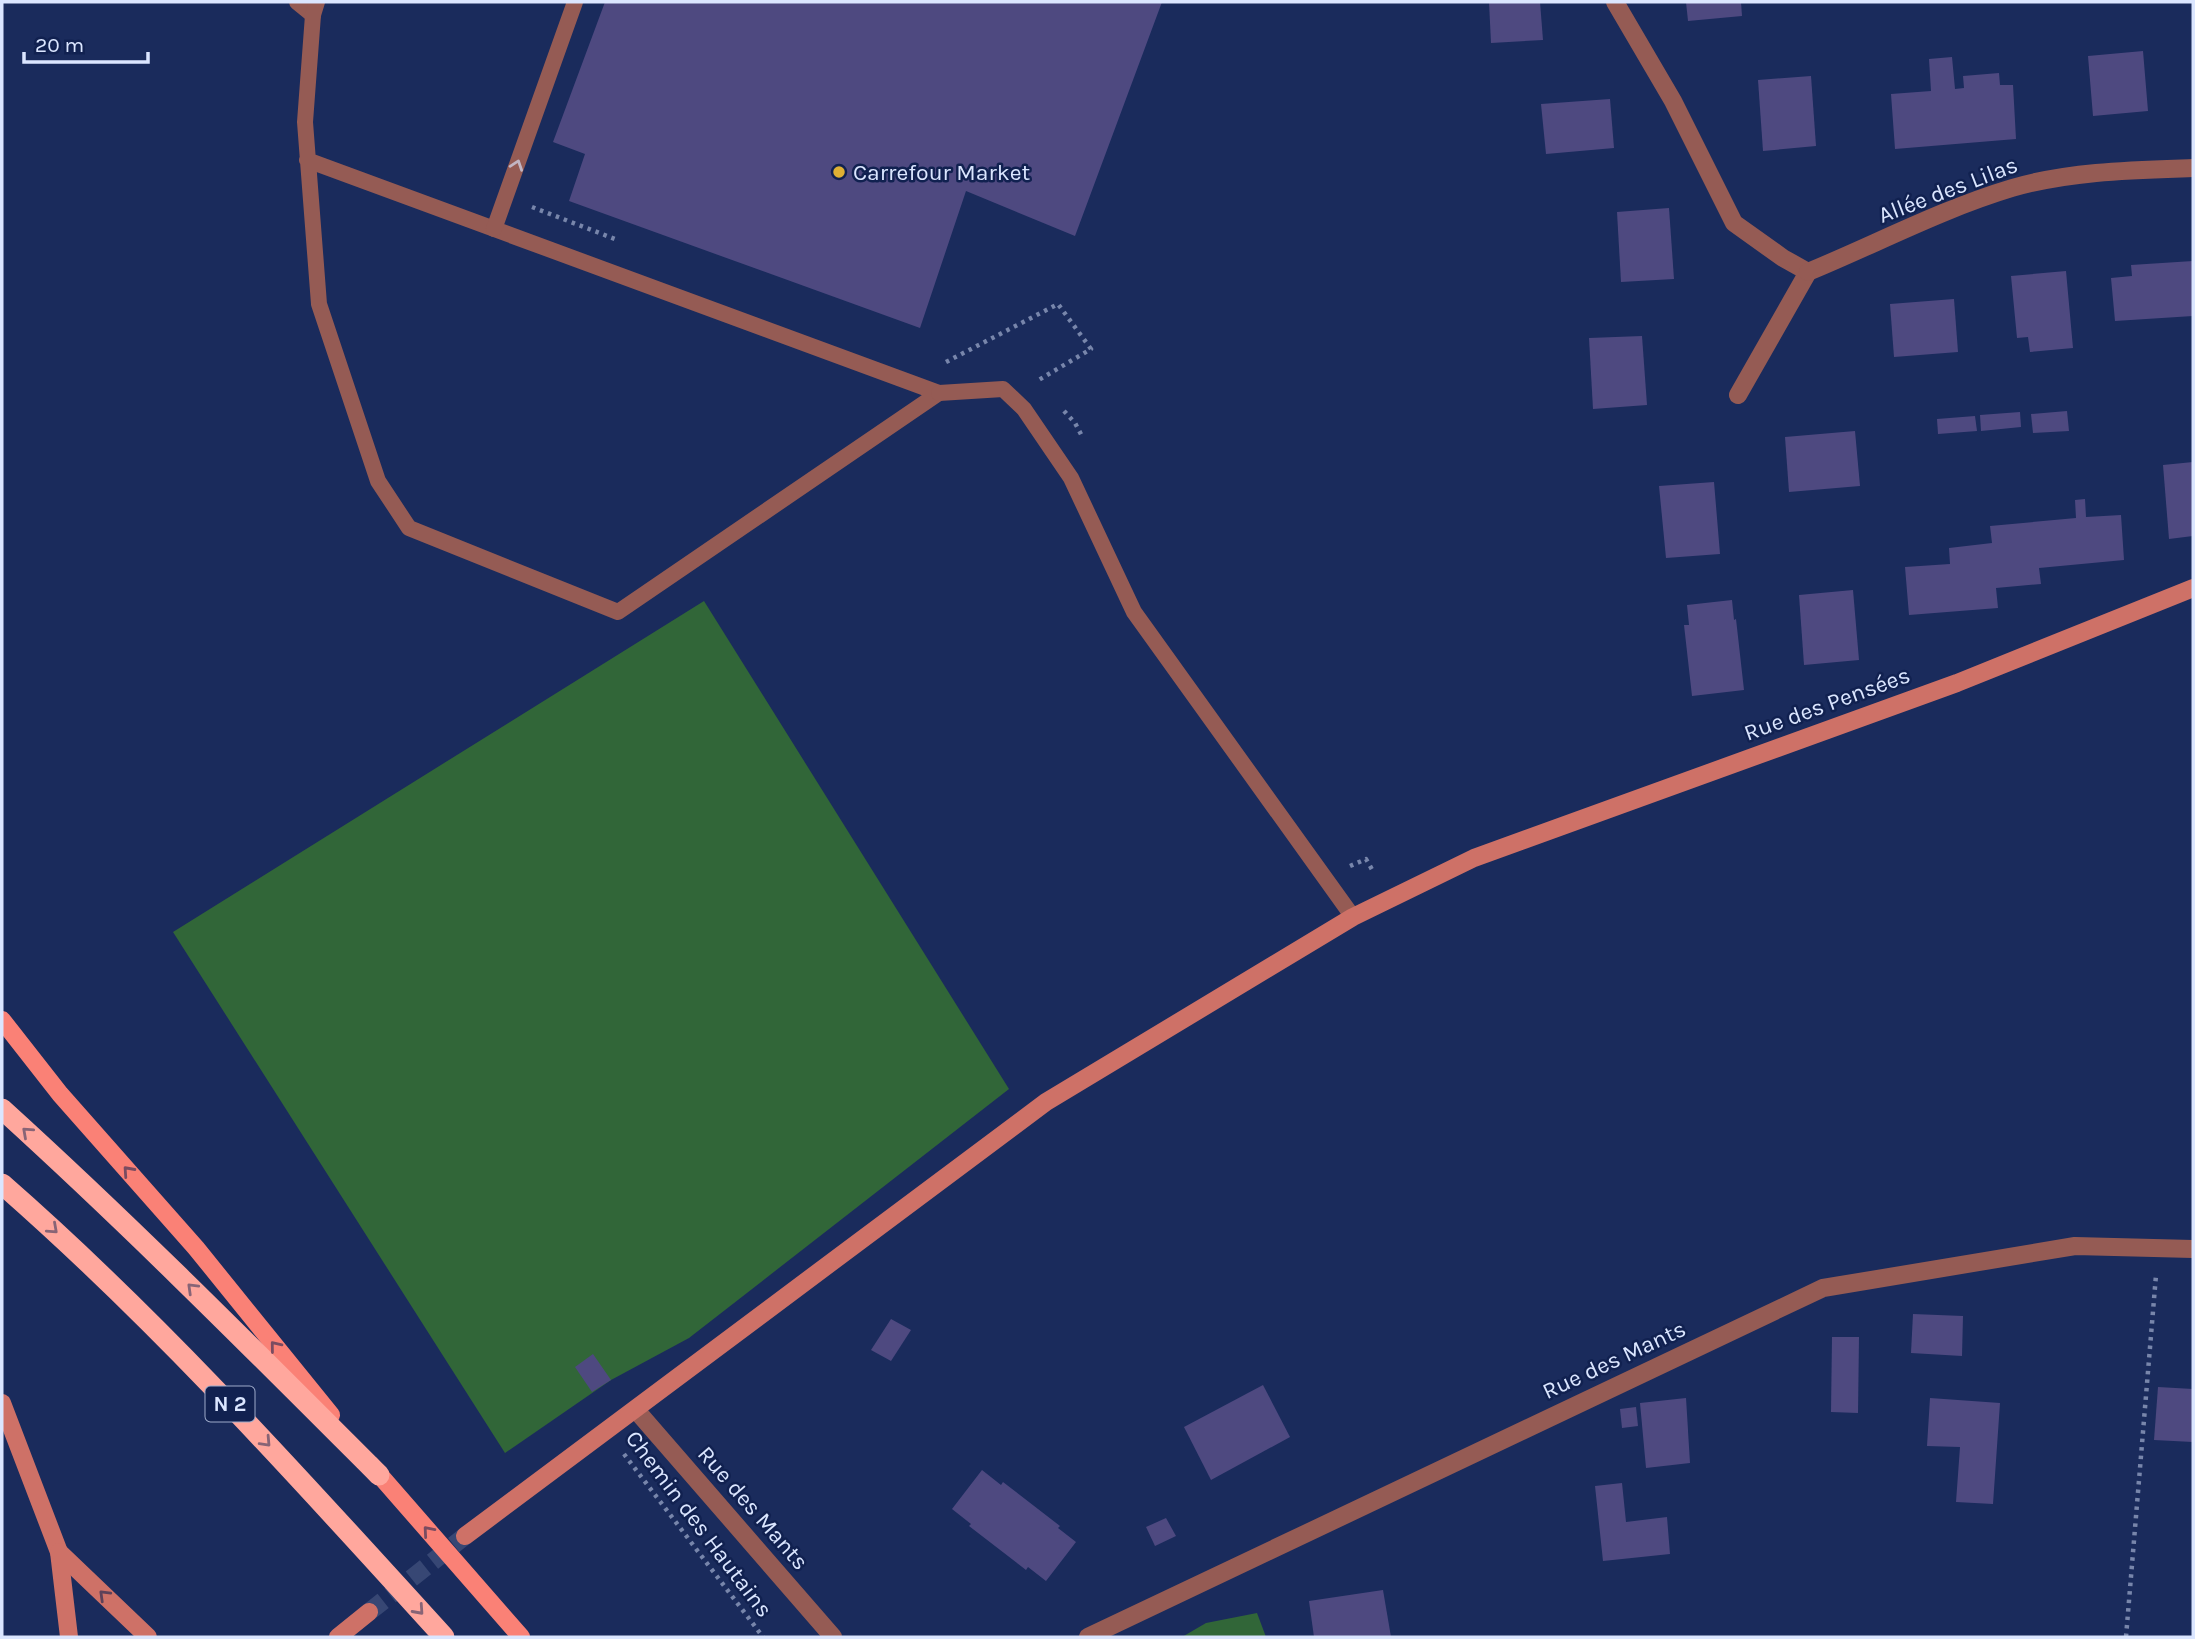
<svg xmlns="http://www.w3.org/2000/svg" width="2195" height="1639" viewBox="0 0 2195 1639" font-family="Karla,sans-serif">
<rect width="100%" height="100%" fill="#1a2b5c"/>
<g fill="#316638">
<path d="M704,601L1009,1089L689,1338L611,1380L505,1453L173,932Z"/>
<path d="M1257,1613L1266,1637H1182L1206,1623Z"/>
</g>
<g fill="#4e4980">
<path d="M605,2H1162L1075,236L966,191L920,328L569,201L585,154L553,142Z"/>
<path d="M1489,2H1540L1543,40L1491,43Z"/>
<path d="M1686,2H1741L1742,16L1688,21Z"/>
<path d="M2143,51L2148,111L2093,116L2088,56Z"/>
<path d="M1952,57L1955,89L1964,88L1963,76L1999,73L2000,85H2013L2016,139L1895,149L1891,94L1931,91L1929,59Z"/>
<path d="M1811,76L1816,146L1763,151L1758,80Z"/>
<path d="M1610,99L1614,148L1546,154L1541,104Z"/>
<path d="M1669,208L1674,279L1621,282L1617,212Z"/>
<path d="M2193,261V316L2115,321L2111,278L2132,276L2131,265Z"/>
<path d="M2066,271L2073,348L2030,352L2028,337L2017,338L2011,276Z"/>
<path d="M1954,299L1958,352L1894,357L1890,304Z"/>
<path d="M1642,336L1647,405L1593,409L1589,338Z"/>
<path d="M2067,411L2069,431L2033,433L2031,414Z"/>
<path d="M2020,412L2021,427L1981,431L1980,415Z"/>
<path d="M1975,416L1977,431L1938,434L1937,419Z"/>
<path d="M1855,431L1860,486L1789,492L1785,437Z"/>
<path d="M2193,462V536L2169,539L2163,465Z"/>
<path d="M1714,482L1720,554L1666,558L1659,486Z"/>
<path d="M2085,499L2086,517L2121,515L2124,560L2039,568L2041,584L1996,588L1998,608L1909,615L1905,567L1950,564L1949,548L1992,543L1990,526L2076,518L2075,500Z"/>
<path d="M1853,590L1859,660L1804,665L1799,595Z"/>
<path d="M1732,600L1734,620L1736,619L1744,690L1692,696L1684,625H1689L1687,605Z"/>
<path d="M1913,1314L1963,1316L1962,1356L1911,1353Z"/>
<path d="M891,1319L911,1330L891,1361L871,1350Z"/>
<path d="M1832,1337H1859L1858,1413L1831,1412Z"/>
<path d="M593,1354L611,1380L592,1392L575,1367Z"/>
<path d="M1263,1385L1290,1437L1211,1480L1184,1427Z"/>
<path d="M2158,1387L2193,1389V1442L2154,1440Z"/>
<path d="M1686,1398L1690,1463L1646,1468L1640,1403Z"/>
<path d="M1930,1398L2000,1403L1993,1504L1956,1502L1960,1447L1927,1446Z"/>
<path d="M1636,1407L1638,1426L1622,1428L1620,1409Z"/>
<path d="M982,1470L1001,1485L1003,1482L1060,1526L1058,1528L1076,1542L1046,1581L1028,1567L1026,1570L969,1526L971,1524L952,1509Z"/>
<path d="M1622,1483L1626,1522L1667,1517L1670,1554L1603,1561L1595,1486Z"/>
<path d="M1166,1518L1176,1536L1155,1546L1146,1527Z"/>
<path d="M1383,1590L1391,1637H1314L1309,1601Z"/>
</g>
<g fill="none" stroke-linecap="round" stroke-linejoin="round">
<path stroke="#374774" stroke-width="18" stroke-dasharray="18 9" stroke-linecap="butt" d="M369,1612L465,1536"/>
<g stroke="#7886ab" stroke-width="4.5" stroke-dasharray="3.5 5" stroke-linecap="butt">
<path d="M532,207L615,239"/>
<path d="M946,362L1058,304L1091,349L1037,381"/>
<path d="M1064,411L1075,423L1083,438"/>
<path d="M1350,866L1366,859L1374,873"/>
<path d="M624,1454L763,1637"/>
<path d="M2126,1637L2156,1275"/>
</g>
<g stroke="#955b54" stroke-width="16">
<path d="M297,2L313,15"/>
<path d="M307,160L939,393L618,612L409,528L378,481L319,304L305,122L313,15L317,2"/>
<path d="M494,229L575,2"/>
<path d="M939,393L1003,389L1024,409L1071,478L1134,612L1353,917"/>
</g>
<g stroke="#955b54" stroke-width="18">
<path d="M1615,2L1673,101L1734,223L1783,258L1808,272L1738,395"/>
<path d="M1808,272C1876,244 1942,209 2012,188C2070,171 2134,170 2193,168"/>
<path d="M636,1410L833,1637"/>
<path d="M1088,1637L1823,1288L2075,1246L2193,1249"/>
</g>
<g stroke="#ce7167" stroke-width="18">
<path d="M2,1403L59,1552L69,1637"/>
<path d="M465,1536L1046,1102L1353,917L1474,858L1957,683L2193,588"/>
<path d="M59,1552L148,1637"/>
<path d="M338,1637L369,1612"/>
</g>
<g stroke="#fa8176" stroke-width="18">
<path d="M2,1020L60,1094L196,1248L331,1415"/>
<path d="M370,1464L521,1637"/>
</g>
<g stroke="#ffa79d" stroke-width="21">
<path d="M2,1109C132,1227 255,1351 379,1475"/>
<path d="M2,1184C161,1323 302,1481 444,1637"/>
</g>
</g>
<defs><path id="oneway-chevron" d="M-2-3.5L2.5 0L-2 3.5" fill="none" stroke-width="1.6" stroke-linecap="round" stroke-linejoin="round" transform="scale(1.75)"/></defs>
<use stroke="#c2b5c3" href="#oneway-chevron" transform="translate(517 165) rotate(-71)"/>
<g stroke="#886476">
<use href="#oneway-chevron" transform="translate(27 1132) rotate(-138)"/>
<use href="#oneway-chevron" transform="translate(53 1229) rotate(42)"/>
<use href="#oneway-chevron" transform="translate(192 1288) rotate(-136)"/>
<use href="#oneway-chevron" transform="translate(266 1442) rotate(47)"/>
<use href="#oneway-chevron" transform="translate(419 1610) rotate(48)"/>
</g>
<g stroke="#7a4c61">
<use href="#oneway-chevron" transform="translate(128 1171) rotate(-132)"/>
<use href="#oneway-chevron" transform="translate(275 1346) rotate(-129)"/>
<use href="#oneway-chevron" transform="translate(428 1531) rotate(-131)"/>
</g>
<use stroke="#5d4159" href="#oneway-chevron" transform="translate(104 1595) rotate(-136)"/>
<circle fill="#dfb034" stroke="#112150" stroke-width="2.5" cx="839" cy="172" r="7"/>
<g text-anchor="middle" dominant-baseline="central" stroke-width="5" stroke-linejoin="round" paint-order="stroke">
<rect fill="#112150" stroke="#9eabca" stroke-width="2" x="205.5" y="1386.5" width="49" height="35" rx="5"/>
<g font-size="21" font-weight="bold" fill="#dbe6ff">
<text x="230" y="1404">N 2</text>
</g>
<g font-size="23" fill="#dbe6ff" stroke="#112150" text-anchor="start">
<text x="853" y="172">Carrefour Market</text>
</g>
<g font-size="23" fill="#dbe6ff" stroke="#112150">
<text transform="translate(1948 190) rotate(-21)">Allée des Lilas</text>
<text transform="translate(1827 704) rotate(-20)">Rue des Pensées</text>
<text transform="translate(1614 1360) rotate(-25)">Rue des Mants</text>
<text transform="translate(753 1508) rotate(49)">Rue des Mants</text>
<text transform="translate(699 1524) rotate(53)">Chemin des Hautains</text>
</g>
</g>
<rect width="2195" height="1639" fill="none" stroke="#dbe6ff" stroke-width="7"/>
<path d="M24 52v10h124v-10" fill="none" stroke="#dbe6ff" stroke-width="3.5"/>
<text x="35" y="52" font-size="21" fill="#dbe6ff" stroke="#112150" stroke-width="5" paint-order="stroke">20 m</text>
</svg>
